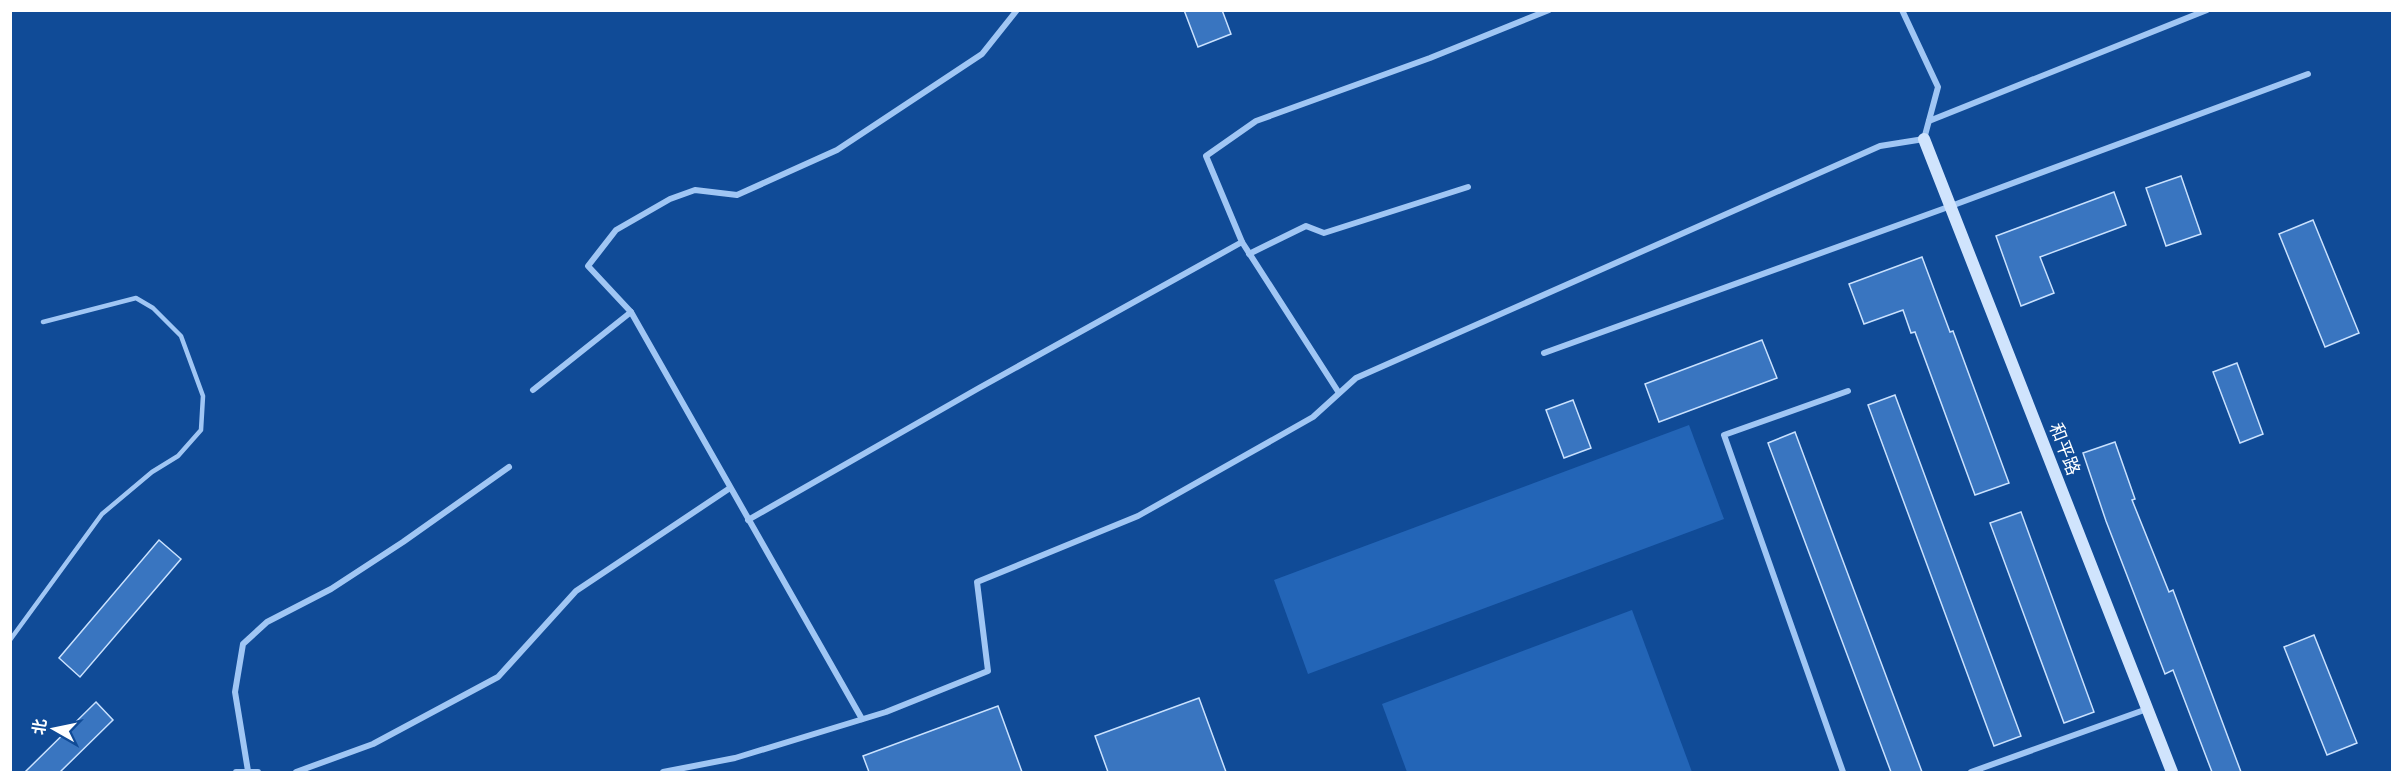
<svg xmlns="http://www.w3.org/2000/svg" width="2403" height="783" viewBox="0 0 2403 783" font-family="Quicksand,'Noto Sans SC',sans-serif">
<rect width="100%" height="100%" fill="#104b97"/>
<g fill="#2365b7">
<path d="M1689,425L1724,519L1308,674L1274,580Z"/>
<path d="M1632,610L1692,772H1407L1382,704Z"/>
</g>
<g fill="#3975c0" stroke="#c9e1fe" stroke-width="1.5">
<path d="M1184,10H1222L1231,34L1198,47Z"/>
<path d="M2181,176L2201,234L2166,246L2146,188Z"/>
<path d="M2114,192L2126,225L2040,257L2054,293L2021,306L1996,236Z"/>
<path d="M2313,220L2359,333L2325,347L2279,234Z"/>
<path d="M1922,257L1950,332L1953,331L2009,483L1975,495L1915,332L1911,333L1903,310L1864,324L1849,284Z"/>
<path d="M1762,340L1777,378L1659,422L1645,384Z"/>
<path d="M2237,363L2263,434L2240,443L2213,372Z"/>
<path d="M1895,395L2021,736L1994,746L1868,405Z"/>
<path d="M1573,400L1591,448L1564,458L1546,410Z"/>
<path d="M1795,432L1840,553L1922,772H1891L1768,443Z"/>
<path d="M2115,442L2135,499L2132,500L2169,592L2173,590L2241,772H2212L2173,670L2165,674L2106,521L2083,453Z"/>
<path d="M2021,512L2094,712L2064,723L1990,523Z"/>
<path d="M159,540L181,559L80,677L59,658Z"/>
<path d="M2314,635L2357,743L2327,755L2284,647Z"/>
<path d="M1199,698L1226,772H1108L1095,736Z"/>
<path d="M96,702L113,720L60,772H25Z"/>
<path d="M998,706L1022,772H869L863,756Z"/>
</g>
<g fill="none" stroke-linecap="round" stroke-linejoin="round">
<path stroke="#a0c6f4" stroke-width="4.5" d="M10,640L102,514L152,472L178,456L201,430L203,396L181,336L153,308L136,298L43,322"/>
<g stroke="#a0c6f4" stroke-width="6">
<path d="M1929,121L2207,10"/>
<path d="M1242,242L1339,393"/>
<path d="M1249,254L1306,226L1324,233L1468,187"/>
<path d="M1544,353L1951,206L2308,74"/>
<path d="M533,390L631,312"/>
<path d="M748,520L979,388L1242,242L1206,156L1256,121L1430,58L1549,10"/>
<path d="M862,719L631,312L588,266L616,230L670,199L695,190L737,195L837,150L982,54L1017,10"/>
<path d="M248,771L235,692L243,644L267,622L331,589L403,542L509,467"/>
<path d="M236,772H258"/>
<path d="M296,772L373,744L498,677L576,591L730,488"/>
<path d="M663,772L735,758L886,712L988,671L977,582L1138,516L1313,417L1356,378L1880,146L1924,139L1938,87L1902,10"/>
<path d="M1843,772L1724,435L1848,391"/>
<path d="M1971,772L2147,709"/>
</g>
<path stroke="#d0e4fd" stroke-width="12" d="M1924,139L2172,772"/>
</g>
<g text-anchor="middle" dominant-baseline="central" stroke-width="4.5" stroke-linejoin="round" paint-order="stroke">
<g font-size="18" fill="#fff" stroke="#104b97">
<text transform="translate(2065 449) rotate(69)">和平路</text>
</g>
</g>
<rect width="2403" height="783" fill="none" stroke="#ffffff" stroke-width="24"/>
<g transform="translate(54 729) rotate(279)" stroke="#104b97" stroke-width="4.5" paint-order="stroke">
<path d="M0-4.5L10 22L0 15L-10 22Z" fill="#ffffff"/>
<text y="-9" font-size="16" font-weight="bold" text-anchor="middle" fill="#ffffff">北</text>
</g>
</svg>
